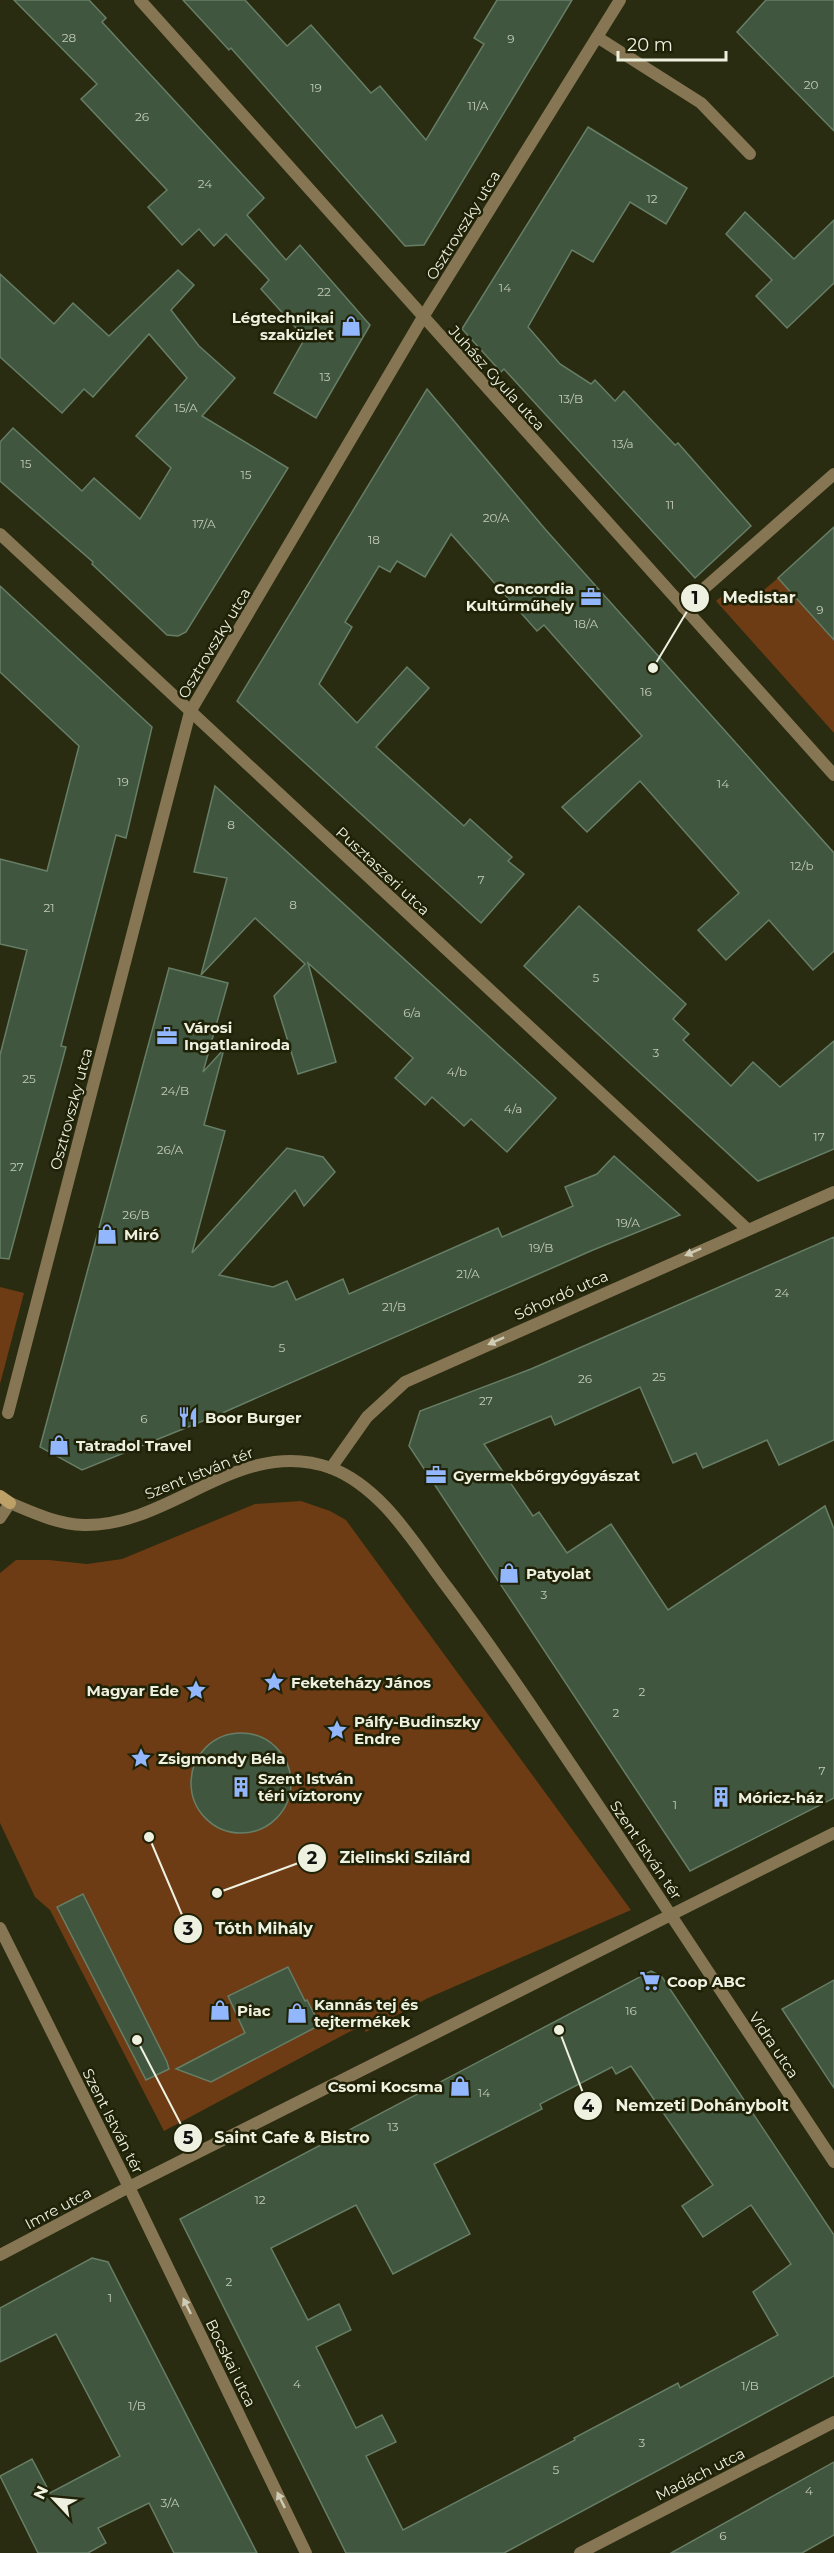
<svg xmlns="http://www.w3.org/2000/svg" width="834" height="2553" viewBox="0 0 834 2553" font-family="Montserrat,sans-serif">
<rect width="100%" height="100%" fill="#292c11"/>
<g fill="#6d3b14">
<path d="M778,578L834,640V733L716,601L726,593L736,591L752,600Z"/>
<path d="M0,1287L24,1293L0,1384Z"/>
<path d="M301,1501L330,1511L346,1520L631,1910L428,1998L366,2032L363,2026L349,2032L164,2131L50,1910L35,1897L0,1823V1573L16,1560H49L87,1564L122,1559L255,1504Z"/>
</g>
<g fill="#40563f" stroke="#677e66" stroke-width="1.5" fill-rule="evenodd">
<path d="M14,0H89L106,18L102,22L264,198L247,215L286,260L300,245L370,325L316,418L274,393L305,338L261,289L269,280L226,234L214,246L199,229L182,245L148,207L167,190L81,99L97,84Z"/>
<path d="M183,0H245L287,46L311,25L371,93L380,86L426,140L484,44L474,38L497,0H572L424,245L405,246L231,48L229,50Z"/>
<path d="M766,0H834V131L737,32Z"/>
<path d="M588,127L687,188L666,224L630,202L593,262L572,250L528,327L560,364L591,384L595,380L615,401L624,391L675,445L678,443L751,526L695,578L504,369L501,372L462,329Z"/>
<path d="M745,212L794,259L834,220V283L787,328L756,296L772,280L726,234Z"/>
<path d="M178,270L194,285L171,310L199,346L235,378L202,416L288,468L186,632L178,636L167,635L92,564L93,562L0,481V442L13,428L82,491L94,478L140,519L171,468L136,436L187,378L149,334L93,397L84,389L62,413L0,357V274L54,324L73,303L109,336Z"/>
<path d="M427,389L545,529L834,853V951L813,970L769,920L726,960L698,930L739,893L640,781L587,832L562,807L642,736L544,625L537,631L451,534L425,577L397,561L390,572L379,566L345,622L352,627L319,684L357,723L407,667L429,688L376,747L464,826L470,819L512,857L508,861L524,874L481,923L237,701Z"/>
<path d="M834,527V640L778,578Z"/>
<path d="M0,586L152,727L126,838L116,835L61,1046L66,1047L9,1259L0,1258V1055L27,950L0,944V859L47,871L79,746L0,672Z"/>
<path d="M215,786L556,1098L507,1152L471,1119L464,1126L432,1097L425,1105L395,1078L413,1058L308,963L336,1062L298,1074L274,996L305,964L255,918L201,975L227,878L194,872Z"/>
<path d="M579,906L686,1004L673,1019L689,1034L683,1040L731,1086L753,1062L780,1087L834,1041V1149L758,1181L524,966Z"/>
<path d="M169,968L228,983L203,1072L224,1049L204,1125L225,1131L192,1253L287,1148L323,1157L335,1172L304,1206L295,1190L219,1275L273,1287L287,1281L296,1300L343,1279L349,1294L498,1228L502,1237L573,1206L565,1187L597,1174L614,1156L680,1215L593,1250L220,1414L82,1470L40,1447Z"/>
<path d="M834,1237V1440L779,1465L767,1440L703,1468L696,1453L673,1463L640,1387L555,1425L551,1416L484,1444L533,1516L539,1512L567,1553L611,1524L668,1610L825,1506L834,1529V1798L690,1871L409,1446L420,1411L531,1369Z"/>
<circle cx="241" cy="1783" r="50"/>
<path d="M83,1894L167,2062L169,2069L146,2080L57,1907Z"/>
<path d="M288,1967L305,2001L307,2000L320,2025L211,2082L176,2069L245,2033L228,1996Z"/>
<path d="M651,1971L662,1977L834,2235V2376L504,2553H346L180,2219ZM631,2066L713,2185L682,2206L703,2237L751,2205L791,2264L753,2292L778,2335L680,2388L678,2383L574,2438L575,2440L403,2530L366,2456L396,2442L382,2415L356,2428L316,2347L351,2330L339,2304L308,2320L271,2248L356,2205L393,2274L470,2234L434,2164L542,2109L540,2104L612,2067L616,2074Z"/>
<path d="M834,1980V2088L782,2009Z"/>
<path d="M92,2258L108,2262L257,2553H174L149,2503L98,2528L106,2543L88,2553H38L0,2476L32,2459L50,2493L120,2456L56,2334L0,2362V2308Z"/>
<path d="M834,2462V2535L802,2553H671Z"/>
</g>
<g fill="none" stroke-linecap="round" stroke-linejoin="round">
<g stroke="#877653" stroke-width="12">
<path d="M597,37L701,103L750,154"/>
<path d="M683,607L834,474"/>
</g>
<g stroke="#877653" stroke-width="12">
<path d="M140,0L834,775"/>
<path d="M0,534L747,1229"/>
<path d="M8,1413L190,712L423,317L620,0"/>
<path d="M331,1468L367,1417L405,1382L834,1192"/>
<path d="M0,1518L10,1503C34,1513 57,1524 84,1525C171,1527 240,1435 331,1468C383,1488 415,1545 447,1587C504,1663 555,1741 608,1820C683,1934 759,2048 834,2162"/>
<path d="M0,1928L129,2187L306,2553"/>
<path d="M0,2255L129,2187L834,1833"/>
<path d="M580,2553L834,2422"/>
</g>
<path stroke="#bca068" stroke-width="12" d="M0,1496L10,1503"/>
</g>
<defs><path id="oneway-solid" d="M-6-.8H1V-3.2L6.5 0L1 3.2V.8H-6Z" transform="scale(1.5)"/></defs>
<g fill="#cfccb6">
<use href="#oneway-solid" transform="translate(693 1252) rotate(156)"/>
<use href="#oneway-solid" transform="translate(496 1341) rotate(156)"/>
<use href="#oneway-solid" transform="translate(187 2306) rotate(-116)"/>
<use href="#oneway-solid" transform="translate(281 2500) rotate(-116)"/>
</g>
<defs>
<g id="shop-bare" transform="scale(1.62)"><path d="M-5-2.5h2.3a2.7 3.5 0 0 1 5.4 0H5L5.5 6h-11ZM-1.5-2.5h3a1.5 2.3 0 0 0-3 0Z" fill="#92b7fd" stroke="#202207" stroke-width="2.5" paint-order="stroke"/></g>
<g id="office-bare" transform="scale(1.62)"><path d="M-6-3h4V-5.5h4V-3h4V5H-6ZM-1-4.5V-3h2v-1.5ZM-6 0V1H6V0Z" fill="#92b7fd" stroke="#202207" stroke-width="2.5" paint-order="stroke"/></g>
<g id="restaurant-bare" transform="scale(1.62)"><path d="M-5-6h1v4h1v-4h1v4h1v-4h1v5L-1.5 .5V6h-2V.5L-5-1ZM5-6V6H3V1.5H1.5Q1.5-4 5-6Z" fill="#92b7fd" stroke="#202207" stroke-width="2.5" paint-order="stroke"/></g>
<g id="sight-bare" transform="scale(1.62)"><path d="M0-6L1.8-2.2L6-1.7L2.9 1.2L3.7 5.4L0 3.3L-3.7 5.4L-2.9 1.2L-6-1.7L-1.8-2.2Z" fill="#92b7fd" stroke="#202207" stroke-width="2.5" paint-order="stroke"/></g>
<g id="building-bare" transform="scale(1.62)"><path d="M-4-6H4V6H1V3H-1V6H-4ZM-2.5-4.3h1.7v1.8h-1.7ZM.8-4.3h1.7v1.8H.8ZM-2.5-1h1.7V.8h-1.7ZM.8-1h1.7V.8H.8Z" fill="#92b7fd" stroke="#202207" stroke-width="2.5" paint-order="stroke"/></g>
<g id="supermarket-bare" transform="scale(1.62)"><path d="M-6-5.5h2.5l.6 2H6L4.5 2H-2.5L-4.4-4H-6ZM-1.5 3.2a1.3 1.3 0 1 0 .1 0ZM3 3.2a1.3 1.3 0 1 0 .1 0Z" fill="#92b7fd" stroke="#202207" stroke-width="2.5" paint-order="stroke"/></g>
</defs>
<g fill-rule="evenodd">
<use href="#shop-bare" x="351" y="326"/>
<use href="#office-bare" x="591" y="597"/>
<use href="#office-bare" x="167" y="1036"/>
<use href="#shop-bare" x="107" y="1234"/>
<use href="#restaurant-bare" x="188" y="1417"/>
<use href="#shop-bare" x="59" y="1445"/>
<use href="#office-bare" x="436" y="1475"/>
<use href="#shop-bare" x="509" y="1573"/>
<use href="#sight-bare" x="274" y="1682"/>
<use href="#sight-bare" x="196" y="1690"/>
<use href="#sight-bare" x="337" y="1730"/>
<use href="#sight-bare" x="141" y="1758"/>
<use href="#building-bare" x="241" y="1787"/>
<use href="#building-bare" x="721" y="1797"/>
<use href="#supermarket-bare" x="650" y="1981"/>
<use href="#shop-bare" x="220" y="2010"/>
<use href="#shop-bare" x="297" y="2013"/>
<use href="#shop-bare" x="460" y="2086"/>
</g>
<g text-anchor="middle" dominant-baseline="central" stroke-width="5" stroke-linejoin="round" paint-order="stroke">
<g font-size="12" fill="#c2cab8">
<text x="69" y="37">28</text>
<text x="511" y="38">9</text>
<text x="811" y="84">20</text>
<text x="316" y="87">19</text>
<text x="478" y="105">11/A</text>
<text x="142" y="116">26</text>
<text x="205" y="183">24</text>
<text x="652" y="198">12</text>
<text x="505" y="287">14</text>
<text x="324" y="291">22</text>
<text x="325" y="376">13</text>
<text x="571" y="398">13/B</text>
<text x="186" y="407">15/A</text>
<text x="623" y="443">13/a</text>
<text x="26" y="463">15</text>
<text x="246" y="474">15</text>
<text x="670" y="504">11</text>
<text x="496" y="517">20/A</text>
<text x="204" y="523">17/A</text>
<text x="374" y="539">18</text>
<text x="820" y="609">9</text>
<text x="586" y="623">18/A</text>
<text x="646" y="691">16</text>
<text x="123" y="781">19</text>
<text x="723" y="783">14</text>
<text x="231" y="824">8</text>
<text x="802" y="865">12/b</text>
<text x="481" y="879">7</text>
<text x="293" y="904">8</text>
<text x="49" y="907">21</text>
<text x="596" y="977">5</text>
<text x="412" y="1012">6/a</text>
<text x="656" y="1052">3</text>
<text x="457" y="1071">4/b</text>
<text x="29" y="1078">25</text>
<text x="175" y="1090">24/B</text>
<text x="513" y="1108">4/a</text>
<text x="819" y="1136">17</text>
<text x="170" y="1149">26/A</text>
<text x="17" y="1166">27</text>
<text x="136" y="1214">26/B</text>
<text x="628" y="1222">19/A</text>
<text x="541" y="1247">19/B</text>
<text x="468" y="1273">21/A</text>
<text x="782" y="1292">24</text>
<text x="394" y="1306">21/B</text>
<text x="282" y="1347">5</text>
<text x="659" y="1376">25</text>
<text x="585" y="1378">26</text>
<text x="486" y="1400">27</text>
<text x="144" y="1418">6</text>
<text x="544" y="1594">3</text>
<text x="642" y="1691">2</text>
<text x="616" y="1712">2</text>
<text x="822" y="1770">7</text>
<text x="675" y="1804">1</text>
<text x="631" y="2010">16</text>
<text x="484" y="2092">14</text>
<text x="393" y="2126">13</text>
<text x="260" y="2199">12</text>
<text x="229" y="2281">2</text>
<text x="110" y="2297">1</text>
<text x="297" y="2383">4</text>
<text x="750" y="2385">1/B</text>
<text x="137" y="2405">1/B</text>
<text x="642" y="2442">3</text>
<text x="556" y="2469">5</text>
<text x="809" y="2490">4</text>
<text x="170" y="2502">3/A</text>
<text x="723" y="2535">6</text>
</g>
<g font-size="15" fill="#eef1e0" stroke="#202207">
<text transform="translate(463 225) rotate(-58)">Osztrovszky utca</text>
<text transform="translate(497 378) rotate(48)">Juhász Gyula utca</text>
<text transform="translate(214 643) rotate(-59)">Osztrovszky utca</text>
<text transform="translate(383 871) rotate(43)">Pusztaszeri utca</text>
<text transform="translate(71 1109) rotate(-75)">Osztrovszky utca</text>
<text transform="translate(561 1295) rotate(-24)">Sóhordó utca</text>
<text transform="translate(199 1473) rotate(-22)">Szent István tér</text>
<text transform="translate(646 1850) rotate(56)">Szent István tér</text>
<text transform="translate(774 2045) rotate(56)">Vidra utca</text>
<text transform="translate(113 2121) rotate(63)">Szent István tér</text>
<text transform="translate(58 2208) rotate(-28)">Imre utca</text>
<text transform="translate(231 2363) rotate(64)">Bocskai utca</text>
<text transform="translate(700 2474) rotate(-27)">Madách utca</text>
</g>
<g font-size="15" font-weight="bold" fill="#eef1e0" stroke="#202207" text-anchor="start">
<text x="334" y="317" text-anchor="end">Légtechnikai<tspan x="334" dy="17">szaküzlet</tspan></text>
<text x="574" y="588" text-anchor="end">Concordia<tspan x="574" dy="17">Kultúrműhely</tspan></text>
<text x="184" y="1027">Városi<tspan x="184" dy="17">Ingatlaniroda</tspan></text>
<text x="124" y="1234">Miró</text>
<text x="205" y="1417">Boor Burger</text>
<text x="76" y="1445">Tatradol Travel</text>
<text x="453" y="1475">Gyermekbőrgyógyászat</text>
<text x="526" y="1573">Patyolat</text>
<text x="291" y="1682">Feketeházy János</text>
<text x="179" y="1690" text-anchor="end">Magyar Ede</text>
<text x="354" y="1721">Pálfy-Budinszky<tspan x="354" dy="17">Endre</tspan></text>
<text x="158" y="1758">Zsigmondy Béla</text>
<text x="258" y="1778">Szent István<tspan x="258" dy="17">téri víztorony</tspan></text>
<text x="738" y="1797">Móricz-ház</text>
<text x="667" y="1981">Coop ABC</text>
<text x="314" y="2004">Kannás tej és<tspan x="314" dy="17">tejtermékek</tspan></text>
<text x="237" y="2010">Piac</text>
<text x="443" y="2086" text-anchor="end">Csomi Kocsma</text>
</g>
</g>
<path fill="none" stroke="#eef1e0" stroke-width="2" d="M653 668L695 598M217 1893L312 1858M149 1837L188 1929M559 2030L588 2106M137 2040L188 2138"/>
<g fill="#eef1e0" stroke="#202207" stroke-width="2">
<circle cx="653" cy="668" r="6"/>
<circle cx="217" cy="1893" r="6"/>
<circle cx="149" cy="1837" r="6"/>
<circle cx="559" cy="2030" r="6"/>
<circle cx="137" cy="2040" r="6"/>
<circle cx="695" cy="598" r="15"/>
<circle cx="312" cy="1858" r="15"/>
<circle cx="188" cy="1929" r="15"/>
<circle cx="588" cy="2106" r="15"/>
<circle cx="188" cy="2138" r="15"/>
</g>
<g font-size="18" text-anchor="middle" font-weight="bold" fill="#111">
<text x="695" y="604">1</text>
<text x="312" y="1864">2</text>
<text x="188" y="1935">3</text>
<text x="588" y="2112">4</text>
<text x="188" y="2144">5</text>
</g>
<g font-size="16" text-anchor="middle" font-weight="bold" fill="#eef1e0" stroke="#202207" stroke-width="5" stroke-linejoin="round" paint-order="stroke">
<text x="759" y="603">Medistar</text>
<text x="405" y="1863">Zielinski Szilárd</text>
<text x="264" y="1934">Tóth Mihály</text>
<text x="702" y="2111">Nemzeti Dohánybolt</text>
<text x="292" y="2143">Saint Cafe &amp; Bistro</text>
</g>
<g transform="translate(54 2499) rotate(296)" stroke="#202207" stroke-width="4.5" paint-order="stroke">
<path d="M0-4.5L10 22L0 15L-10 22Z" fill="#eef1e0"/>
<text y="-9" font-size="16" font-weight="bold" text-anchor="middle" fill="#eef1e0">N</text>
</g>
<path d="M618 51v9h108v-9" fill="none" stroke="#eef1e0" stroke-width="3"/>
<text x="627" y="51" font-size="18" fill="#eef1e0" stroke="#202207" stroke-width="4.5" paint-order="stroke">20 m</text>
</svg>
